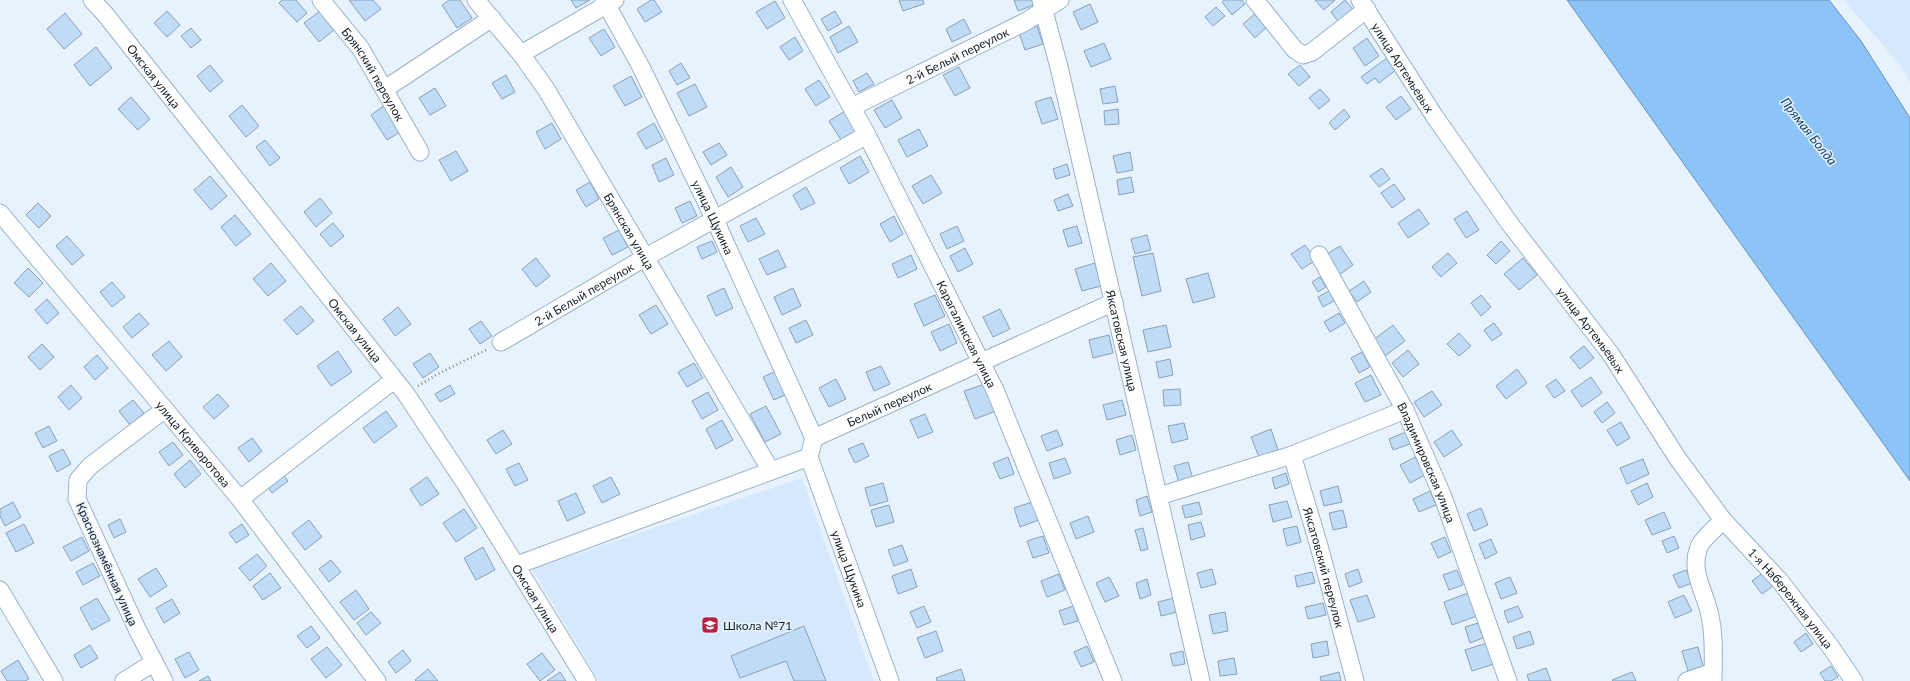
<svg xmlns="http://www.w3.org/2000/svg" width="1910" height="681" viewBox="0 0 1910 681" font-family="Lato,sans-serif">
<rect width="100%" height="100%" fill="#e8f2fd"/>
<g fill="#d6e9fc">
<path d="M1844,0H1910V82L1900,65Z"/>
<path d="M802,478L874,681H599L532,569Z"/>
</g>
<path fill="#8dc4f7" stroke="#6992b9" d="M1567,0H1829L1861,41L1910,118V481Z"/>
<g fill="#c0dbf5" stroke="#88a1b9">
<path d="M282,0H296L307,13L297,22L279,3Z"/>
<path d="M349,0H373L381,9L365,21Z"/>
<path d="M449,0H460L472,18L457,28L442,5Z"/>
<path d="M571,0H590L576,8Z"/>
<path d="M651,0H654L662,12L645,22L637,9Z"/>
<path d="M899,0H923L924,4L903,11Z"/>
<path d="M1014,0H1032L1034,5L1018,11Z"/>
<path d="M1224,0H1242L1245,4L1232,15L1222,2Z"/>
<path d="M1315,0H1335L1324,10Z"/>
<path d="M1345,0L1355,12L1340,24L1331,12Z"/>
<path d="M775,1L785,18L767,29L756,12Z"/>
<path d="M1090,4L1098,22L1081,30L1073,12Z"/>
<path d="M1216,7L1225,16L1213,26L1205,17Z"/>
<path d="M167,11L180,25L167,37L154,23Z"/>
<path d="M320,11L334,30L319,42L304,23Z"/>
<path d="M835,11L842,23L828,31L821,19Z"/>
<path d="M65,13L82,34L64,49L47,29Z"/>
<path d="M1256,13L1268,26L1255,38L1243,24Z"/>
<path d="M964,19L971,33L952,42L946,29Z"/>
<path d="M849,26L858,42L838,53L830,37Z"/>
<path d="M1037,26L1043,44L1025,50L1019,33Z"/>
<path d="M191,28L201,40L191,48L181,36Z"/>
<path d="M604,29L615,47L601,56L589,38Z"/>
<path d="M795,37L803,51L789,60L780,47Z"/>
<path d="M1367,38L1379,56L1365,66L1353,48Z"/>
<path d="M1104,43L1111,59L1091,67L1084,51Z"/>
<path d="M96,47L112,68L90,86L74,65Z"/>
<path d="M1387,58L1396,70L1379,83L1375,78L1367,84L1361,77Z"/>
<path d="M681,63L690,78L677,85L669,71Z"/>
<path d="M210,65L223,81L210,92L197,76Z"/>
<path d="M1300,65L1310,77L1299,86L1288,74Z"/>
<path d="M959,67L970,88L955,96L943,75Z"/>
<path d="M867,73L874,84L859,92L853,81Z"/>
<path d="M506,75L515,92L502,99L492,83Z"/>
<path d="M631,76L642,97L625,106L613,86Z"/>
<path d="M819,80L830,97L816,106L805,89Z"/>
<path d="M695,84L707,107L689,116L677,93Z"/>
<path d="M1115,86L1118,102L1103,104L1100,89Z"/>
<path d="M435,88L446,106L430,115L419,98Z"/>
<path d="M1320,89L1330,100L1319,109L1309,98Z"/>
<path d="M1401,96L1411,109L1396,120L1386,107Z"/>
<path d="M131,97L150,119L138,130L118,109Z"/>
<path d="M1051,97L1058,119L1042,124L1035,102Z"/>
<path d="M892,100L902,118L885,128L874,110Z"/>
<path d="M242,105L259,126L246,137L229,116Z"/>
<path d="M385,105L402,131L387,140L371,115Z"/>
<path d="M1118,109L1119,124L1105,125L1104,111Z"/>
<path d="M1344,109L1350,117L1335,130L1329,123Z"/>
<path d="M845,111L859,133L843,143L829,121Z"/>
<path d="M552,123L561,139L545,149L536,132Z"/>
<path d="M654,123L663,140L646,149L637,133Z"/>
<path d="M919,129L928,146L907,157L898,140Z"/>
<path d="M265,140L280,158L270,166L256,147Z"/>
<path d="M719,143L727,155L711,165L703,152Z"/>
<path d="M456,151L468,171L451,181L439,160Z"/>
<path d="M1130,152L1133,170L1117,173L1113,156Z"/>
<path d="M860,156L869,172L849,184L840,168Z"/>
<path d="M666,158L674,175L659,182L652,165Z"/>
<path d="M1067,164L1070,175L1056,179L1053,169Z"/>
<path d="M731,167L743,187L728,197L716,177Z"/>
<path d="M1382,168L1390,179L1379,187L1370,176Z"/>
<path d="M931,175L942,193L923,204L912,186Z"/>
<path d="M210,176L227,196L211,210L194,190Z"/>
<path d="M1131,177L1134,192L1119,195L1117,180Z"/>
<path d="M590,182L599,199L586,207L576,190Z"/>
<path d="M1394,184L1405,199L1392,208L1381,193Z"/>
<path d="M806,187L815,203L801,210L793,195Z"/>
<path d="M1068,194L1073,206L1058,211L1054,200Z"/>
<path d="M320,198L332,213L316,227L304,212Z"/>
<path d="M690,201L697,216L682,223L675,208Z"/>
<path d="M38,203L51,216L39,228L26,215Z"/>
<path d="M1419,209L1429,224L1408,238L1398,223Z"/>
<path d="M1467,211L1479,230L1466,238L1454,219Z"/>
<path d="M235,215L251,234L236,246L221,227Z"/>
<path d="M894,216L903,234L890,242L880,224Z"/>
<path d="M756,218L765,234L748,242L740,226Z"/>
<path d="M333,223L344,236L331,247L320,234Z"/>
<path d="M957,226L964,241L947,249L940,234Z"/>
<path d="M1077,226L1082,243L1068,247L1063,230Z"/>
<path d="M619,230L628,247L612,255L603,238Z"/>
<path d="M1147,235L1151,250L1135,254L1131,239Z"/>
<path d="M67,236L84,255L72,265L56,246Z"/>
<path d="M712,241L717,252L702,259L697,247Z"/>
<path d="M1501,241L1510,251L1496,264L1487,255Z"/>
<path d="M1305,245L1316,260L1302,269L1291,254Z"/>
<path d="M1340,246L1353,265L1339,275L1325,255Z"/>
<path d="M965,248L973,264L958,272L950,256Z"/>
<path d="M778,250L786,267L767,275L759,259Z"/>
<path d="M1153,253L1161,291L1142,296L1133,257Z"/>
<path d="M1448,253L1457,263L1441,277L1432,267Z"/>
<path d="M911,255L917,269L898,278L892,264Z"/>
<path d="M536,258L550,276L536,287L522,269Z"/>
<path d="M1523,258L1537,275L1519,290L1504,274Z"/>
<path d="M271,263L286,281L268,296L253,279Z"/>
<path d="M1095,263L1101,286L1082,291L1075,269Z"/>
<path d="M28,268L43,283L29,297L14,283Z"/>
<path d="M1208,273L1215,297L1193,303L1186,279Z"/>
<path d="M1320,277L1326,287L1318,292L1312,282Z"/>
<path d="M1364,281L1371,292L1357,302L1349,291Z"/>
<path d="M112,282L125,297L112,307L100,292Z"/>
<path d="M724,288L733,308L716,316L707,296Z"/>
<path d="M793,288L801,306L782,315L774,297Z"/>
<path d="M1329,291L1334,301L1323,307L1318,297Z"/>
<path d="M935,295L945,316L924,326L914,304Z"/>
<path d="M1481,295L1491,307L1481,316L1471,303Z"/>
<path d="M47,299L59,313L47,324L35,310Z"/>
<path d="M656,305L668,324L651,334L639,315Z"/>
<path d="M301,306L314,321L297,335L284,320Z"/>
<path d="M398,307L411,324L395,336L383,319Z"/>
<path d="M1000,309L1010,329L993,337L983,317Z"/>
<path d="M139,313L149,324L132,338L123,327Z"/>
<path d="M1339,313L1345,323L1330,332L1324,322Z"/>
<path d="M806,320L813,335L796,343L789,328Z"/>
<path d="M481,321L492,336L480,344L469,329Z"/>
<path d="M1494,323L1502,334L1492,341L1484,330Z"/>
<path d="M949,324L957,343L940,351L931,332Z"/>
<path d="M1166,325L1171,347L1148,352L1143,330Z"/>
<path d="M1393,325L1405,341L1385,356L1373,340Z"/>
<path d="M1459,333L1471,346L1459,356L1447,344Z"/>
<path d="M1109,335L1113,353L1093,358L1089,340Z"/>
<path d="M169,341L182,357L166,371L152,355Z"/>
<path d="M42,344L54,357L40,370L28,357Z"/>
<path d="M1584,346L1594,358L1580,369L1570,357Z"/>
<path d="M1408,350L1419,364L1403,377L1392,363Z"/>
<path d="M338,351L352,372L331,386L317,366Z"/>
<path d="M1362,352L1370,367L1359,373L1351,358Z"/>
<path d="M430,353L439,367L423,378L413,364Z"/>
<path d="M97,355L108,368L95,380L84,367Z"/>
<path d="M1170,359L1173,375L1159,378L1156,362Z"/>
<path d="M694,363L703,378L687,387L678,372Z"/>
<path d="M881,366L890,384L874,391L866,372Z"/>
<path d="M1517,369L1527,383L1506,399L1496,386Z"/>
<path d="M776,371L787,394L774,400L763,377Z"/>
<path d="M1371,375L1381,395L1365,402L1355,383Z"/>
<path d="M1591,377L1602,393L1582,407L1571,391Z"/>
<path d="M836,379L846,399L829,407L819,388Z"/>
<path d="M1556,379L1565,391L1554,398L1546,386Z"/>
<path d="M985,384L996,411L975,419L964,391Z"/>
<path d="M71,385L82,398L69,410L58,397Z"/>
<path d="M450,385L455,394L440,402L435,394Z"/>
<path d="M1180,389L1181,405L1164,406L1163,390Z"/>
<path d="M1432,391L1442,405L1424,417L1414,402Z"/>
<path d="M708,392L718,410L702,419L692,401Z"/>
<path d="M218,394L229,406L214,419L203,407Z"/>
<path d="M133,400L144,413L130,425L119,411Z"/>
<path d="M1122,400L1126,415L1107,420L1103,405Z"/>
<path d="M1607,402L1615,413L1602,423L1594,412Z"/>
<path d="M766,406L781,434L765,442L750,414Z"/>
<path d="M386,411L397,426L374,443L363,428Z"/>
<path d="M925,414L933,432L918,438L910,420Z"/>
<path d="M722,420L733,440L716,449L706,429Z"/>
<path d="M1621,422L1630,438L1617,446L1607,430Z"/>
<path d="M1184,423L1188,439L1172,443L1168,426Z"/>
<path d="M49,426L57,441L43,448L35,433Z"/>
<path d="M1271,429L1278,450L1259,457L1251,437Z"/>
<path d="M503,430L512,444L496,454L487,440Z"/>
<path d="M1057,430L1063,445L1047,451L1041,436Z"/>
<path d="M1452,430L1462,445L1444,457L1434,442Z"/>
<path d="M1406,432L1410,444L1393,450L1389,439Z"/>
<path d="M1132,435L1136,450L1120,455L1116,440Z"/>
<path d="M252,438L262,451L249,462L238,448Z"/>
<path d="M173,442L183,455L169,466L159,452Z"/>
<path d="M863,443L869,456L855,463L848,449Z"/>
<path d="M63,449L71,464L57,472L49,456Z"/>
<path d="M1008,457L1014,474L1000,479L993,463Z"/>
<path d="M1415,457L1425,475L1410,483L1400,465Z"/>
<path d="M1065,458L1071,473L1054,479L1049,463Z"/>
<path d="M1643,459L1649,474L1627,484L1620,468Z"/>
<path d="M190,460L201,474L185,488L174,474Z"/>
<path d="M1188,462L1193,479L1179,483L1174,466Z"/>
<path d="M519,463L528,480L515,486L506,469Z"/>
<path d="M282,473L288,481L272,493L266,484Z"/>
<path d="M1286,473L1289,484L1275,489L1272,478Z"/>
<path d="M427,477L439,494L421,506L410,489Z"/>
<path d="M611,477L620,494L602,503L593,486Z"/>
<path d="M883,483L888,501L870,506L865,488Z"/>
<path d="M1647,483L1653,497L1638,505L1631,491Z"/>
<path d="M1338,486L1342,502L1324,506L1320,491Z"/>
<path d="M1430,491L1436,505L1419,512L1413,499Z"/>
<path d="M576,493L585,513L567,521L558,501Z"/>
<path d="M1147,496L1152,512L1140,516L1136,500Z"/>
<path d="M1287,501L1292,517L1273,522L1269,505Z"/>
<path d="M13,502L21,517L5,526L0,516V509Z"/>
<path d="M1032,502L1039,520L1020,527L1014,508Z"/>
<path d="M1199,502L1202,514L1185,518L1182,506Z"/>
<path d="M889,505L894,522L876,527L871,510Z"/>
<path d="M1481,508L1488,525L1474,531L1467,514Z"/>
<path d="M464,509L477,528L456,542L443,523Z"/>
<path d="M1343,510L1347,527L1333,530L1329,513Z"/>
<path d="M1664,512L1671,528L1652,535L1645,520Z"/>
<path d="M1088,516L1094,532L1076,539L1070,523Z"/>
<path d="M120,519L126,532L114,538L108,525Z"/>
<path d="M309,520L322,537L305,550L292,533Z"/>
<path d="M1201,522L1205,536L1191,540L1188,525Z"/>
<path d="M24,524L34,543L16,552L6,533Z"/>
<path d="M242,524L249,535L236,543L229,533Z"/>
<path d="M1297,526L1301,542L1287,546L1283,529Z"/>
<path d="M1143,528L1148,549L1141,551L1135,530Z"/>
<path d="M1043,536L1049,553L1033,558L1027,541Z"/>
<path d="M1674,536L1679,548L1667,553L1662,541Z"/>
<path d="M82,537L89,551L71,561L63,547Z"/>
<path d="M1445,537L1451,552L1438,558L1431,543Z"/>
<path d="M1491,539L1497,553L1485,559L1479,544Z"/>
<path d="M902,545L908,561L894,566L888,550Z"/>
<path d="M483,547L495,570L476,580L464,558Z"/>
<path d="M257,554L267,566L250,581L239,568Z"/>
<path d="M331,560L341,572L329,582L319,569Z"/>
<path d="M93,563L100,576L83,585L76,572Z"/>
<path d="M156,568L167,586L150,597L138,579Z"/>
<path d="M911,569L917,587L898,594L892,576Z"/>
<path d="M1212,569L1216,584L1201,588L1197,573Z"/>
<path d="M1358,569L1362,582L1349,587L1345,574Z"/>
<path d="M1457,570L1463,585L1449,590L1443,575Z"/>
<path d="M1686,570L1692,583L1679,588L1673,575Z"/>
<path d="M1312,572L1315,583L1297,587L1295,576Z"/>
<path d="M270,573L281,588L263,600L253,586Z"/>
<path d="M1763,573L1773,586L1762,594L1752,581Z"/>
<path d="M1059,574L1065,590L1047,597L1041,581Z"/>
<path d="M1109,577L1119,596L1105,602L1096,583Z"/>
<path d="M1510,577L1517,593L1501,599L1495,583Z"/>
<path d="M1147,579L1151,595L1140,599L1136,583Z"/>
<path d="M356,590L369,609L354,620L340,602Z"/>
<path d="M1468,593L1477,616L1452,625L1444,602Z"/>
<path d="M1367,595L1375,617L1358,622L1350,600Z"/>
<path d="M1684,595L1692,611L1675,618L1668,602Z"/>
<path d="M97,598L110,620L92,630L80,608Z"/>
<path d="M1174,598L1177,612L1161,616L1158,602Z"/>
<path d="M172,599L180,613L164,623L156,608Z"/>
<path d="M1323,603L1326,615L1308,619L1305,607Z"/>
<path d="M924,606L931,622L917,628L910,612Z"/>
<path d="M1073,606L1078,621L1064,625L1059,611Z"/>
<path d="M1518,606L1523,617L1508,623L1504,611Z"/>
<path d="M371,612L381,623L366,635L357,623Z"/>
<path d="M1225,612L1228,631L1213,634L1209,615Z"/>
<path d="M1478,623L1483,638L1470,643L1465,627Z"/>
<path d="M311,626L320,638L307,648L297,636Z"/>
<path d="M804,626L826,681H794L786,661L740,678L731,656Z"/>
<path d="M936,631L943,651L925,658L917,638Z"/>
<path d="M1530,631L1534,644L1517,649L1513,637Z"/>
<path d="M1806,633L1813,644L1801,652L1794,642Z"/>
<path d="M1327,641L1329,655L1313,658L1311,644Z"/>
<path d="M1487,643L1494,664L1472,671L1465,650Z"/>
<path d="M90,645L98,658L81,668L74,655Z"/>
<path d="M1087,646L1094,662L1081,667L1074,652Z"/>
<path d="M327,647L342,665L326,678L311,659Z"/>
<path d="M1698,647L1703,666L1688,671L1682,651Z"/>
<path d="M403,650L411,661L396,673L388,662Z"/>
<path d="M1183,651L1185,664L1173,666L1170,654Z"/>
<path d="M189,652L199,670L185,678L175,659Z"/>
<path d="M542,653L555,670L540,681L527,664Z"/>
<path d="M1234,658L1237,674L1220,676L1218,661Z"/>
<path d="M18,660L29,679L25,681H7L1,671Z"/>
<path d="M1831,666L1838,677L1831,681H1825L1820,673Z"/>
<path d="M1546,668L1551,681H1529L1527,675Z"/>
<path d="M428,669L438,681H416L415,680Z"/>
<path d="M961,669L965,681H937L936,678Z"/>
<path d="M560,672L566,681H547Z"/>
<path d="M1339,672L1341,681H1321L1320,677Z"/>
<path d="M1632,672L1636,681H1613L1612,680Z"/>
<path d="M208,676L211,681H199Z"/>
</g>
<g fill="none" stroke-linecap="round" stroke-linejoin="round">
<g stroke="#99b3cb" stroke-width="19">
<g id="minor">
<path id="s1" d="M92,0L105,14L406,394L465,483L587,681"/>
<path id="s2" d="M321,0L361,49L420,152"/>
<path id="s3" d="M476,0L521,54L546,89L771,471"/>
<path id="s4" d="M604,0L641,67L715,220L814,438"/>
<path id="s5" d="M792,0L867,135L995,390L1113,681"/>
<path id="s6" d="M1041,0L1059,67L1201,681"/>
<path d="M1255,0L1295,50L1303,55L1312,52L1367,9"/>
<path id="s7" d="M1360,0L1435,117L1510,224L1610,353L1678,459L1723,520L1780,581L1830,646L1854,681"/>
<path d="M521,54L615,0"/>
<path d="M385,89L492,18"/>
<path id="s8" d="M852,107L1025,22L1060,0"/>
<path id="s9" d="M0,213L240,499L377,681"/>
<path id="s10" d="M1319,255L1405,410L1443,497L1508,681"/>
<path id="s11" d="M501,342L646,257L867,135"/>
<path id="s12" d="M1292,455L1319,546L1355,681"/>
<path id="s13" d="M809,457L814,438L1114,302"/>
<path id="s14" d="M809,457L890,681"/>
<path d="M1159,496L1292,455L1405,410"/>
<path d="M240,499L394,380"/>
<path d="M517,565L809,457"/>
<path d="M0,590L54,681"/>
<path d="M124,681L153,663"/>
<path d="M164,681L138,631L77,499L78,480L90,466L165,409"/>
<path d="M1687,681L1713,672"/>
<path d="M1713,681C1713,659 1715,638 1710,616C1706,593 1688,570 1700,545C1705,536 1716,528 1723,520"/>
</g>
</g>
<path stroke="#7a848e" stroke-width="2.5" stroke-dasharray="1 3" stroke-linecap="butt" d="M418,386L436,375L488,349"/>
<use href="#minor" stroke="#fff" stroke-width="17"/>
</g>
<defs>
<g id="school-square" transform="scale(0.9)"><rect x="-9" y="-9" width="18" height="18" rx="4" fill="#b42241" stroke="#e8f2fd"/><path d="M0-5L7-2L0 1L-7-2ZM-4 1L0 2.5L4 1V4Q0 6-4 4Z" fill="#fff"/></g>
</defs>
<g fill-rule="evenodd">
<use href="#school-square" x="710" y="625"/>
</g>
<g text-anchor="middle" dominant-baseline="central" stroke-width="3" stroke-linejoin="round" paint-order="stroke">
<g font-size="12" fill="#141e27" stroke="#e8f2fd">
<text stroke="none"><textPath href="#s8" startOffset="117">2-й Белый переулок</textPath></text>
<text stroke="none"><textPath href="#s7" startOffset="80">улица Артемьевых</textPath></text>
<text stroke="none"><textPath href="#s2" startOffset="91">Брянский переулок</textPath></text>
<text stroke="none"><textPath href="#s1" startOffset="98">Омская улица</textPath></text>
<text stroke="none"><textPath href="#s4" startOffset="243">улица Щукина</textPath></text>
<text stroke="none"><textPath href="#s3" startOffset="278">Брянская улица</textPath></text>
<text stroke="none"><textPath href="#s11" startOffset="96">2-й Белый переулок</textPath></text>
<text stroke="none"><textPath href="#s1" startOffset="422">Омская улица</textPath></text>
<text stroke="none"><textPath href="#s7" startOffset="403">улица Артемьевых</textPath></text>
<text stroke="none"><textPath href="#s5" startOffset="377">Карагалинская улица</textPath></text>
<text stroke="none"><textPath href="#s6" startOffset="350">Яксатовская улица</textPath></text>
<text stroke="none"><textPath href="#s13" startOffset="102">Белый переулок</textPath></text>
<text stroke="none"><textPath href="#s9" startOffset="301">улица Криворотова</textPath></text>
<text stroke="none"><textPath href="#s10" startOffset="234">Владимировская улица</textPath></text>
<text transform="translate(107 564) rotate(66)">Краснознамённая улица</text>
<text stroke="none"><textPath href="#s12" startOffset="117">Яксатовский переулок</textPath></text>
<text stroke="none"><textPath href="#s14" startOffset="119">улица Щукина</textPath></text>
<text stroke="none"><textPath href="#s1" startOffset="746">Омская улица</textPath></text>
<text stroke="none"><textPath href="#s7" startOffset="738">1-я Набережная улица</textPath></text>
</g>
<g font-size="12" fill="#141e27" stroke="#e8f2fd" text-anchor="start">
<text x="723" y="625">Школа №71</text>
</g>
<g font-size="13" font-style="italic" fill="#12456e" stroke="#e8f2fd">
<text transform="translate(1809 131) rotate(52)">Прямая Болда</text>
</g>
</g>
</svg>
